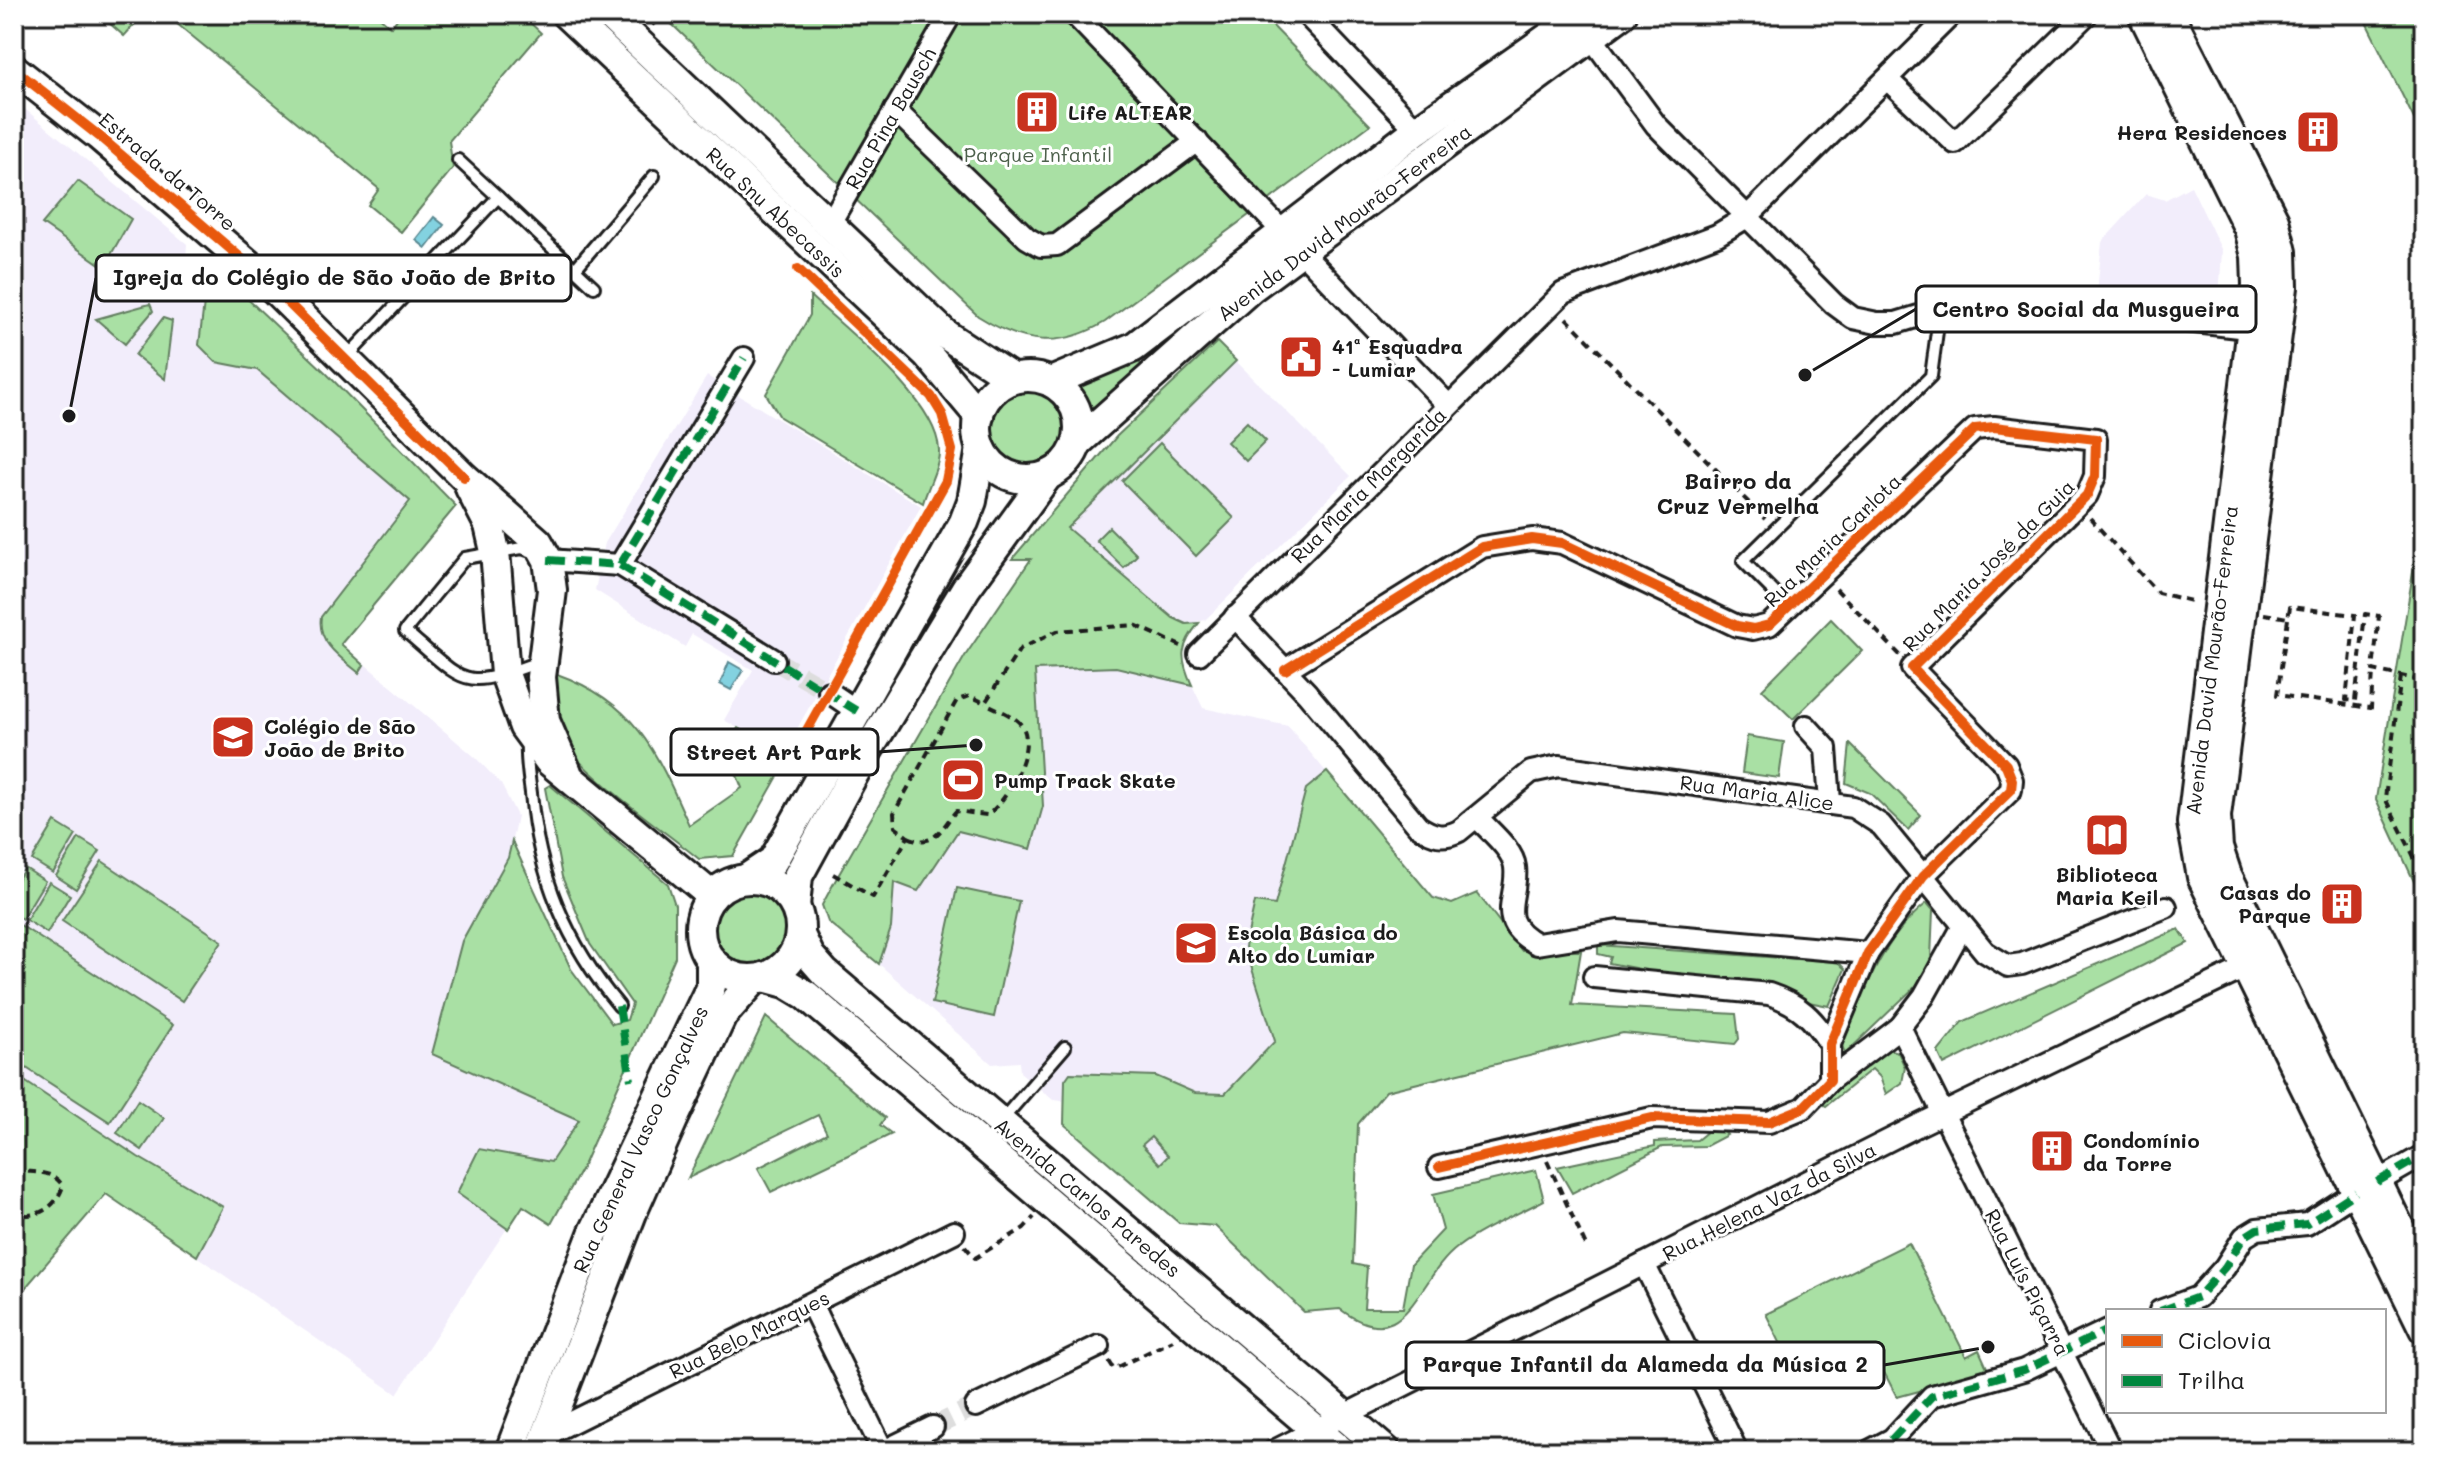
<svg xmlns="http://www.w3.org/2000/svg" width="2438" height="1465" viewBox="0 0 2438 1465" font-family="Mali,sans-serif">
<rect width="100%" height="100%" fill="#fff"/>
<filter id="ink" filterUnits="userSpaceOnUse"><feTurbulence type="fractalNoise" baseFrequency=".0125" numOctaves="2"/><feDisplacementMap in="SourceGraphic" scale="16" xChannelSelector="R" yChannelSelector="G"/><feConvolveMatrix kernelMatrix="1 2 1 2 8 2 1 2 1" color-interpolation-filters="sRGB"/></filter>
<g filter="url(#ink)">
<g fill="#f2edfb">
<path d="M14,100L187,244L186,259L207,278L218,271L325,372L456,506L341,644L475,757L501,784L517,816L508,858L462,941L433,1054L579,1120L397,1394L106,1194L137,1157L14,1074Z"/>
<path d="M2191,186L2222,251L2219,298L2212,304L2097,292L2102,242L2146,194L2165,200Z"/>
<path d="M1236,361L1351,476L1205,620L1186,624L1173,618L1066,528Z"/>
<path d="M707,376L921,506L783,754L724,720L753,670L692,634L685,647L595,590L605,543Z"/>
<path d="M1116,667L1192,685L1203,708L1288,726L1426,892L1452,904L1477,893L1179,1223L1064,1124V1101L1053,1100L1020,1072L1019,1062L992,1064L879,964L891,928L893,882L918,890L959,831L1030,849L1043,806L1035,670Z"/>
</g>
<g fill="#a9e0a4" stroke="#627e60" stroke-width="2" fill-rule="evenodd">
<path d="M99,14H144L124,36Z"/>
<path d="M165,14H376L391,27L401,14H521L541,33L449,141L453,168L401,232L368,205L379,189Z"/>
<path d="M661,14H1261L1370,125L1105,322C1060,349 1022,344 978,316Z"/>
<path d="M2362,14H2424V139Z"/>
<path d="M78,181L131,219L104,267L42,224Z"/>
<path d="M218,271L325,372L456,506L341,644L364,665L359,673C341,658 317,643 321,617L410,501L257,370L216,362L199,345L207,278Z"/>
<path d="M810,296C846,330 937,400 939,450C940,465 927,488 923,503L780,417L766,394L810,315Z"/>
<path d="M150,304L153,311L125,344L96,319Z"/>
<path d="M163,318L172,321L165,379L135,355Z"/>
<path d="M1217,342L1236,361L1067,528L1173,618L1186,624L1199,623C1180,646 1179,657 1192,685L1116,667L1035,670L1043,806L1031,849L958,831L918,891L894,882L891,928L879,964L828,922L822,905L835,881L965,656L1031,559H1012L1117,436Z"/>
<path d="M1134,357L1145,368L1089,416L1075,385Z"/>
<circle cx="1027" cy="428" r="40"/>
<path d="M1247,422L1266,441L1246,461L1227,442Z"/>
<path d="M1160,443L1234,518L1196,556L1122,481Z"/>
<path d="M2424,505V903L2376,799Z"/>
<path d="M1109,527L1137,555L1124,568L1096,540Z"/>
<path d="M1831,619L1862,651L1793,719L1762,689Z"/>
<path d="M557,674C636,702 657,753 689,825L742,788L726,748L738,728L783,754L786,762L733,856L699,859C669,834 573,768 561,736C554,717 555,694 557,674Z"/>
<path d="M1747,736L1784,742L1779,778L1742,773Z"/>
<path d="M1850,744L1921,815L1908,830L1870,793L1846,783Z"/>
<path d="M1327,772L1433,898L1452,904L1477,893L1522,951H1581L1572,1005L1736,1014L1739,1039L1735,1044L1623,1033L1386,1091L1358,1124L1353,1264L1367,1267L1364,1308H1403L1411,1264L1443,1230L1433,1194L1536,1170L1544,1200C1516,1215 1483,1228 1458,1247C1415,1279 1408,1360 1340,1309L1304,1312L1215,1226L1179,1223L1064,1124L1065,1080L1070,1073L1156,1076L1195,1093L1225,1094L1275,1041L1245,947L1255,902L1275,905L1306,789ZM1151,1137L1168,1156L1160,1164L1142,1145Z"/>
<path d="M550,785L668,884L675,905V957L582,1168L551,1224L523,1206L508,1229L457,1193L479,1149L551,1162L579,1120L432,1054L462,941L508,858L512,841L571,969L612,1024L627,1020L632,1004L590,944L562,877L545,788Z"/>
<path d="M55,822L76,835L53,873L32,860Z"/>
<path d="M79,838L100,851L76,889L56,876Z"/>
<path d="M102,861L222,941L182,1001L62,921Z"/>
<path d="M25,868L45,881L22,919L14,914V885Z"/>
<path d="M49,882L70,895L47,933L26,920Z"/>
<path d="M957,888L1019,901L994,1017L932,1003Z"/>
<circle cx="751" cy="929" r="37"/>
<path d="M1927,903L1933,910L1931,958L1919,983L1845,1054L1841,1042C1864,993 1883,937 1927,903Z"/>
<path d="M14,921L173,1025L110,1122L14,1060Z"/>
<path d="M2179,929L2188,943L1944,1065L1938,1052L1962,1022Z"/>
<path d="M1598,945L1838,962L1845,969L1829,1006L1609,963L1611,957L1598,954Z"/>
<path d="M766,1017L885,1118L880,1125L892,1134L771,1192L758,1168L827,1133L818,1115L688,1178Z"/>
<path d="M1887,1049L1898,1052L1905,1067L1902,1083L1886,1094L1880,1077L1872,1069L1826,1106L1821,1103C1840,1088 1867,1059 1887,1049Z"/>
<path d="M14,1074L138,1157L223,1207L197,1256L106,1194L14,1301Z"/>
<path d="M138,1100L164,1118L142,1150L117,1133Z"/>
<path d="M1722,1129L1727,1135L1706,1146L1662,1147L1572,1193L1557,1167L1655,1146V1142L1697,1140L1708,1131Z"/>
<path d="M1909,1243L1966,1357L1979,1350L1989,1372L1897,1397L1873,1351L1802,1387L1766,1314Z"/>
</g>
<g fill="#83d2e0" stroke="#5a8992" stroke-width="2">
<path d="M434,217L444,225L426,248L416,240Z"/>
<path d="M729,662L743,670L731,690L720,684Z"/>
</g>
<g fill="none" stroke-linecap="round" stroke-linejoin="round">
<g stroke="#ddd" stroke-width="20" stroke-dasharray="20 10" stroke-linecap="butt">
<path d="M774,660L829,692"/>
<path d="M933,1427L976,1406"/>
</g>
<g stroke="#1c1c1c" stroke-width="16">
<g id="lane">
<path d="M458,160L498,197"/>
<path d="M575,269L654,176"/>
<path d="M346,358L498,197L594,287"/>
<path d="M536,553L522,548L465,558L405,631C468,685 461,691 541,661"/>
<path d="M1790,608L1743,561L1931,376L1940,309"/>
<path d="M527,744C526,760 529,777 531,793C538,875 566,943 619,1006"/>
<path d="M1001,1121L1065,1047"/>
</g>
</g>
<g stroke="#1c1c1c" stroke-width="26">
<g id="street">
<path d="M1074,14L1284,233"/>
<path d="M1306,14L1417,130"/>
<path d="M1583,26L1656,125L1834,304L1853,318L1877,323H1896L1951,306L2002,300L2265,330"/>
<path d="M1887,79L1955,143L2087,14"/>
<path d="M895,110L1027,238L1041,246L1057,245L1197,141"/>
<path d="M830,223L951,14"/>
<path d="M1301,251L1448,405"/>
<path d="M548,560L620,565L774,660"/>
<path d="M620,565L744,358"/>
<path d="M1235,617L1307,693L1418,826C1433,836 1443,839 1459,831L1531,772L1559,766L1853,807L1881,825L1985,952L2008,966L2022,964L2166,907"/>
<path d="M1199,654L1563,293L1717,235L1747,217L1952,14"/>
<path d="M1285,670L1482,547L1532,539L1562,543L1737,626L1753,629L1769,625L1975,429L1994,427L2096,439L2095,476L2087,495L1912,668L2006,765L2012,780L2011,790L1923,876L1868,953L1830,1044V1080L1803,1108L1769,1122L1652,1118L1439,1167"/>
<path d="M829,692L857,711"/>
<path d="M1806,726L1826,748L1830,802"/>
<path d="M1477,817C1488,830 1513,849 1515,867C1519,898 1493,921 1537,944L1618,931L1868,953"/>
<path d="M1963,926L1924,996L1900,1027L2111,1451"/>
<path d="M1594,977L1769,994C1799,1004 1813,1018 1830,1044"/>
<path d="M1830,1080L1900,1027"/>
<path d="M2377,1182L2424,1155"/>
<path d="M1644,1264L1737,1451"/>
<path d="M811,1304L883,1451"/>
<path d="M2160,1311L2198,1297L2225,1267L2244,1237L2257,1229L2307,1224L2356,1192"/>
<path d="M976,1406L1099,1346"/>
<path d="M544,1436L954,1232"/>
<path d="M884,1451L933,1427"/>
<path d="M1274,1451L1919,1125L2259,961"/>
<path d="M1869,1451L1892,1439L1932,1396L2024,1370L2108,1330"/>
</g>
</g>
<g stroke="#1c1c1c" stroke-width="34">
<g id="secondary">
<path d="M566,14L927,354L979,416"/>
<path d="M608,14L946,335L1013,379"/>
<path d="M2143,14L2249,229L2256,256L2257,285L2192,823L2202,877L2424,1329"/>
<path d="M2169,14L2274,220L2282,252L2283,287L2216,816L2218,848L2227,875L2424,1278"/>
<path d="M14,69L99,136L256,271L464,477L538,542L548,560L552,590L541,677L545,721L567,772"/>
<circle cx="1028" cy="428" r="51"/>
<path d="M1051,382L1134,347L1417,130L1582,14"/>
<path d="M1077,443L1251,288L1622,14"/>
<path d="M470,488L489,525L495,551L505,674L524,727L549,761L712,896"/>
<circle cx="750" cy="929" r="50"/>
<path d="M746,879L773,861L964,522L972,501L981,448"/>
<path d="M795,906L798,876L856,770L966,588L1048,475"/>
<path d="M800,935L810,956L825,973L1386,1451"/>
<path d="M764,977L786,983L806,995L1341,1451"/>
<path d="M510,1451L593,1234L711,986V960"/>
<path d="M540,1451L632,1213L673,1120L722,1016L755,979"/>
</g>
</g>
<g stroke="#1c1c1c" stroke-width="4" stroke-dasharray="8 6" stroke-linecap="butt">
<path d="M1041,14H1044"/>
<path d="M652,25L665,14"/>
<path d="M1566,318L1765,519"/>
<path d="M2090,518L2158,593L2195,602"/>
<path d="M1836,589L1900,655"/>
<path d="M2264,614L2288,618L2290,607L2355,615L2346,700L2355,701L2365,614L2379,616L2373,670L2424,681"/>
<path d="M2288,619L2277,695L2371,708L2373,670"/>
<path d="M2401,676L2385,798L2424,877"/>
<path d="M908,837C935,849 941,828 956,811L987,815C1006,803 1037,748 1022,726C1016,716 996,709 985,703"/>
<path d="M833,874L873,897L908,837L895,827L894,813L957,700L970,696L985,703L1020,649L1057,631L1135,625L1181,646"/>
<path d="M1547,1161L1586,1246"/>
<path d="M14,1170C33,1174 51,1168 63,1186C56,1208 37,1219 14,1214"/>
<path d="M965,1246L975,1258L1024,1228L1034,1217"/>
<path d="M1109,1361L1114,1369L1173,1340"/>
</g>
<use href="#lane" stroke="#fff" stroke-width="10"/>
<use href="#street" stroke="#fff" stroke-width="20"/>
<use href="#secondary" stroke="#fff" stroke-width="28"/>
<g stroke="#00873e" stroke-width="8" stroke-dasharray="16 8" stroke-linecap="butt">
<path d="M548,560L620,565L857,711"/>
<path d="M620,565L744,358"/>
<path d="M619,1006L631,1080"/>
<path d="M2377,1182L2424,1155"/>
<path d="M2160,1311L2198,1297L2225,1267L2244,1237L2257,1229L2307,1224L2356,1192"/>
<path d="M1869,1451L1892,1439L1932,1396L2024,1370L2108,1330"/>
</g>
<g stroke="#fff" stroke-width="15">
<g id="cycleway">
<path d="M14,69L99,136L256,271L464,477"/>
<path d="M1285,670L1482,547L1532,539L1562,543L1737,626L1753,629L1769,625L1975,429L1994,427L2096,439L2095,476L2087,495L1912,668L2006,765L2012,780L2011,790L1923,876L1868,953L1830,1044V1080L1803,1108L1769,1122L1652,1118L1439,1167"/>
<path d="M797,748L946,481L952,450L942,414L931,396L798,269"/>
</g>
</g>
<use href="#cycleway" stroke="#e8590c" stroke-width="10"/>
</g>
</g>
<defs>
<g id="building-square" transform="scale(2.3)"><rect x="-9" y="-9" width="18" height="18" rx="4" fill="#c8321e" stroke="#fff"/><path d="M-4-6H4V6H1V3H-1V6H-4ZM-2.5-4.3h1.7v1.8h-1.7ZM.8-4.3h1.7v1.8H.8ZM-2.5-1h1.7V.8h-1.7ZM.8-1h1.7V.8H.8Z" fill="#fff"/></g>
<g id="civic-square" transform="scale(2.3)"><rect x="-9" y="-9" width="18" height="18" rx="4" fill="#c8321e" stroke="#fff"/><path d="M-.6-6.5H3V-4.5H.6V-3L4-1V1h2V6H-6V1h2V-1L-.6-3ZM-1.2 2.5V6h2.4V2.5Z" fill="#fff"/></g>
<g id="school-square" transform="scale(2.3)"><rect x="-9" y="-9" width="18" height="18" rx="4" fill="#c8321e" stroke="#fff"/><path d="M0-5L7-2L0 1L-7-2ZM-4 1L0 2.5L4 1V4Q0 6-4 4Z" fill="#fff"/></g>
<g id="stadium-square" transform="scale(2.3)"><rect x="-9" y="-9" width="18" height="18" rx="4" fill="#c8321e" stroke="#fff"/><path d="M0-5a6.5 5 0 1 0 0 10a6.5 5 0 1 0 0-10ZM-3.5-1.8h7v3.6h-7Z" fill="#fff"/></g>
<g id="library-square" transform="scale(2.3)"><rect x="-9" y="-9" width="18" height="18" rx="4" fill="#c8321e" stroke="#fff"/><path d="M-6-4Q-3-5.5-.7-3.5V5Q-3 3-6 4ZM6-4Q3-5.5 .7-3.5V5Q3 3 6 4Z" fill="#fff"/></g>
</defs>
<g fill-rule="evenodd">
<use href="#building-square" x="1037" y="112"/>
<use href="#building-square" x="2318" y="132"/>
<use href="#civic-square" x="1301" y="357"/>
<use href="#school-square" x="233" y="737"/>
<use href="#stadium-square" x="963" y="780"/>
<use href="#library-square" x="2107" y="835"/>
<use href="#building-square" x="2342" y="904"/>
<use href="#school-square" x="1196" y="943"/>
<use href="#building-square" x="2052" y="1151"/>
</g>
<g text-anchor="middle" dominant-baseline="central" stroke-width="6" stroke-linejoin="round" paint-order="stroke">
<g font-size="20" font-weight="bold" fill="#1c1c1c" stroke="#fff" text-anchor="start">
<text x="1068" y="112">Life ALTEAR</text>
<text x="2287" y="132" text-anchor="end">Hera Residences</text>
<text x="1332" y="346">41ª Esquadra<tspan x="1332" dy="23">- Lumiar</tspan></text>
<text x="264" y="726">Colégio de São<tspan x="264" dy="23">João de Brito</tspan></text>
<text x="994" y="780">Pump Track Skate</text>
<text x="2107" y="874" text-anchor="middle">Biblioteca<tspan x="2107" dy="23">Maria Keil</tspan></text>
<text x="2311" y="892" text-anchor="end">Casas do<tspan x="2311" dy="23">Parque</tspan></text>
<text x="1227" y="932">Escola Básica do<tspan x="1227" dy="23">Alto do Lumiar</tspan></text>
<text x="2083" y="1140">Condomínio<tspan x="2083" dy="23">da Torre</tspan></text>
</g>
<g font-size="20" fill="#1c1c1c" stroke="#fff">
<text transform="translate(890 118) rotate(-60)">Rua Pina Bausch</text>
<text transform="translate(168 171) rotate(40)">Estrada da Torre</text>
<text transform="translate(776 212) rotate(43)">Rua Snu Abecassis</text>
<text transform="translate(1344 222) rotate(-37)">Avenida David Mourão-Ferreira</text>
<text transform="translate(1368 485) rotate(-45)">Rua Maria Margarida</text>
<text transform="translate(1832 540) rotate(-44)">Rua Maria Carlota</text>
<text transform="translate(1988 565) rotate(-45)">Rua Maria José da Guia</text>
<text transform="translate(2211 660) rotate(-83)">Avenida David Mourão-Ferreira</text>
<text transform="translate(1757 792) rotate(8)">Rua Maria Alice</text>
<text transform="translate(640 1139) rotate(-65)">Rua General Vasco Gonçalves</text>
<text transform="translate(1088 1197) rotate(40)">Avenida Carlos Paredes</text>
<text transform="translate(1769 1201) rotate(-27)">Rua Helena Vaz da Silva</text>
<text transform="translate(2028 1282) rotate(63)">Rua Luís Piçarra</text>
<text transform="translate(749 1334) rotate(-26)">Rua Belo Marques</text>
</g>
<g font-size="20" fill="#4d614c" stroke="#fff">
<text x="1038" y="154">Parque Infantil</text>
</g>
<g font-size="22" font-weight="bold" fill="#1c1c1c" stroke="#fff">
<text x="1738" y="480">Bairro da<tspan x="1738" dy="25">Cruz Vermelha</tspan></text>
</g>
</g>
<path fill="none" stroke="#1c1c1c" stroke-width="3" d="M69 416L96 278M1805 375L1916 309M976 745L878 752M1988 1347L1884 1365"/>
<g fill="#1c1c1c" stroke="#fff" stroke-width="3">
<circle cx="69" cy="416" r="8"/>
<circle cx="1805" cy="375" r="8"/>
<circle cx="976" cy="745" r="8"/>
<circle cx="1988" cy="1347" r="8"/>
</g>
<g fill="#fff" stroke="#1c1c1c" stroke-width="3">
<rect x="96" y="255" width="475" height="46" rx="8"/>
<rect x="1916" y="286" width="340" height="46" rx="8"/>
<rect x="671" y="729" width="207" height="46" rx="8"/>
<rect x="1406" y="1342" width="478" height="46" rx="8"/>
</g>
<g font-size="22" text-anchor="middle" font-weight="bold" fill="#1c1c1c">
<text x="334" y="285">Igreja do Colégio de São João de Brito</text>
<text x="2086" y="317">Centro Social da Musgueira</text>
<text x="774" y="760">Street Art Park</text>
<text x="1645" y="1372">Parque Infantil da Alameda da Música 2</text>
</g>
<rect width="2438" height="1465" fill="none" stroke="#fff" stroke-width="48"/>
<rect x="24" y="24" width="2390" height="1417" fill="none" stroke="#1c1c1c" stroke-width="3" filter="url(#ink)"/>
<rect x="2106" y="1309" width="280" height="104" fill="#ffffff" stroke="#a4a4a4" stroke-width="2"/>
<rect x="2122" y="1335" width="40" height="12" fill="#e8590c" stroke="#a4a4a4" stroke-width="2"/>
<text x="2178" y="1349" font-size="24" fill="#1c1c1c">Ciclovia</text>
<rect x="2122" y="1375" width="40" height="12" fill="#00873e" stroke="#a4a4a4" stroke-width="2"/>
<text x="2178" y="1389" font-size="24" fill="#1c1c1c">Trilha</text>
</svg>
